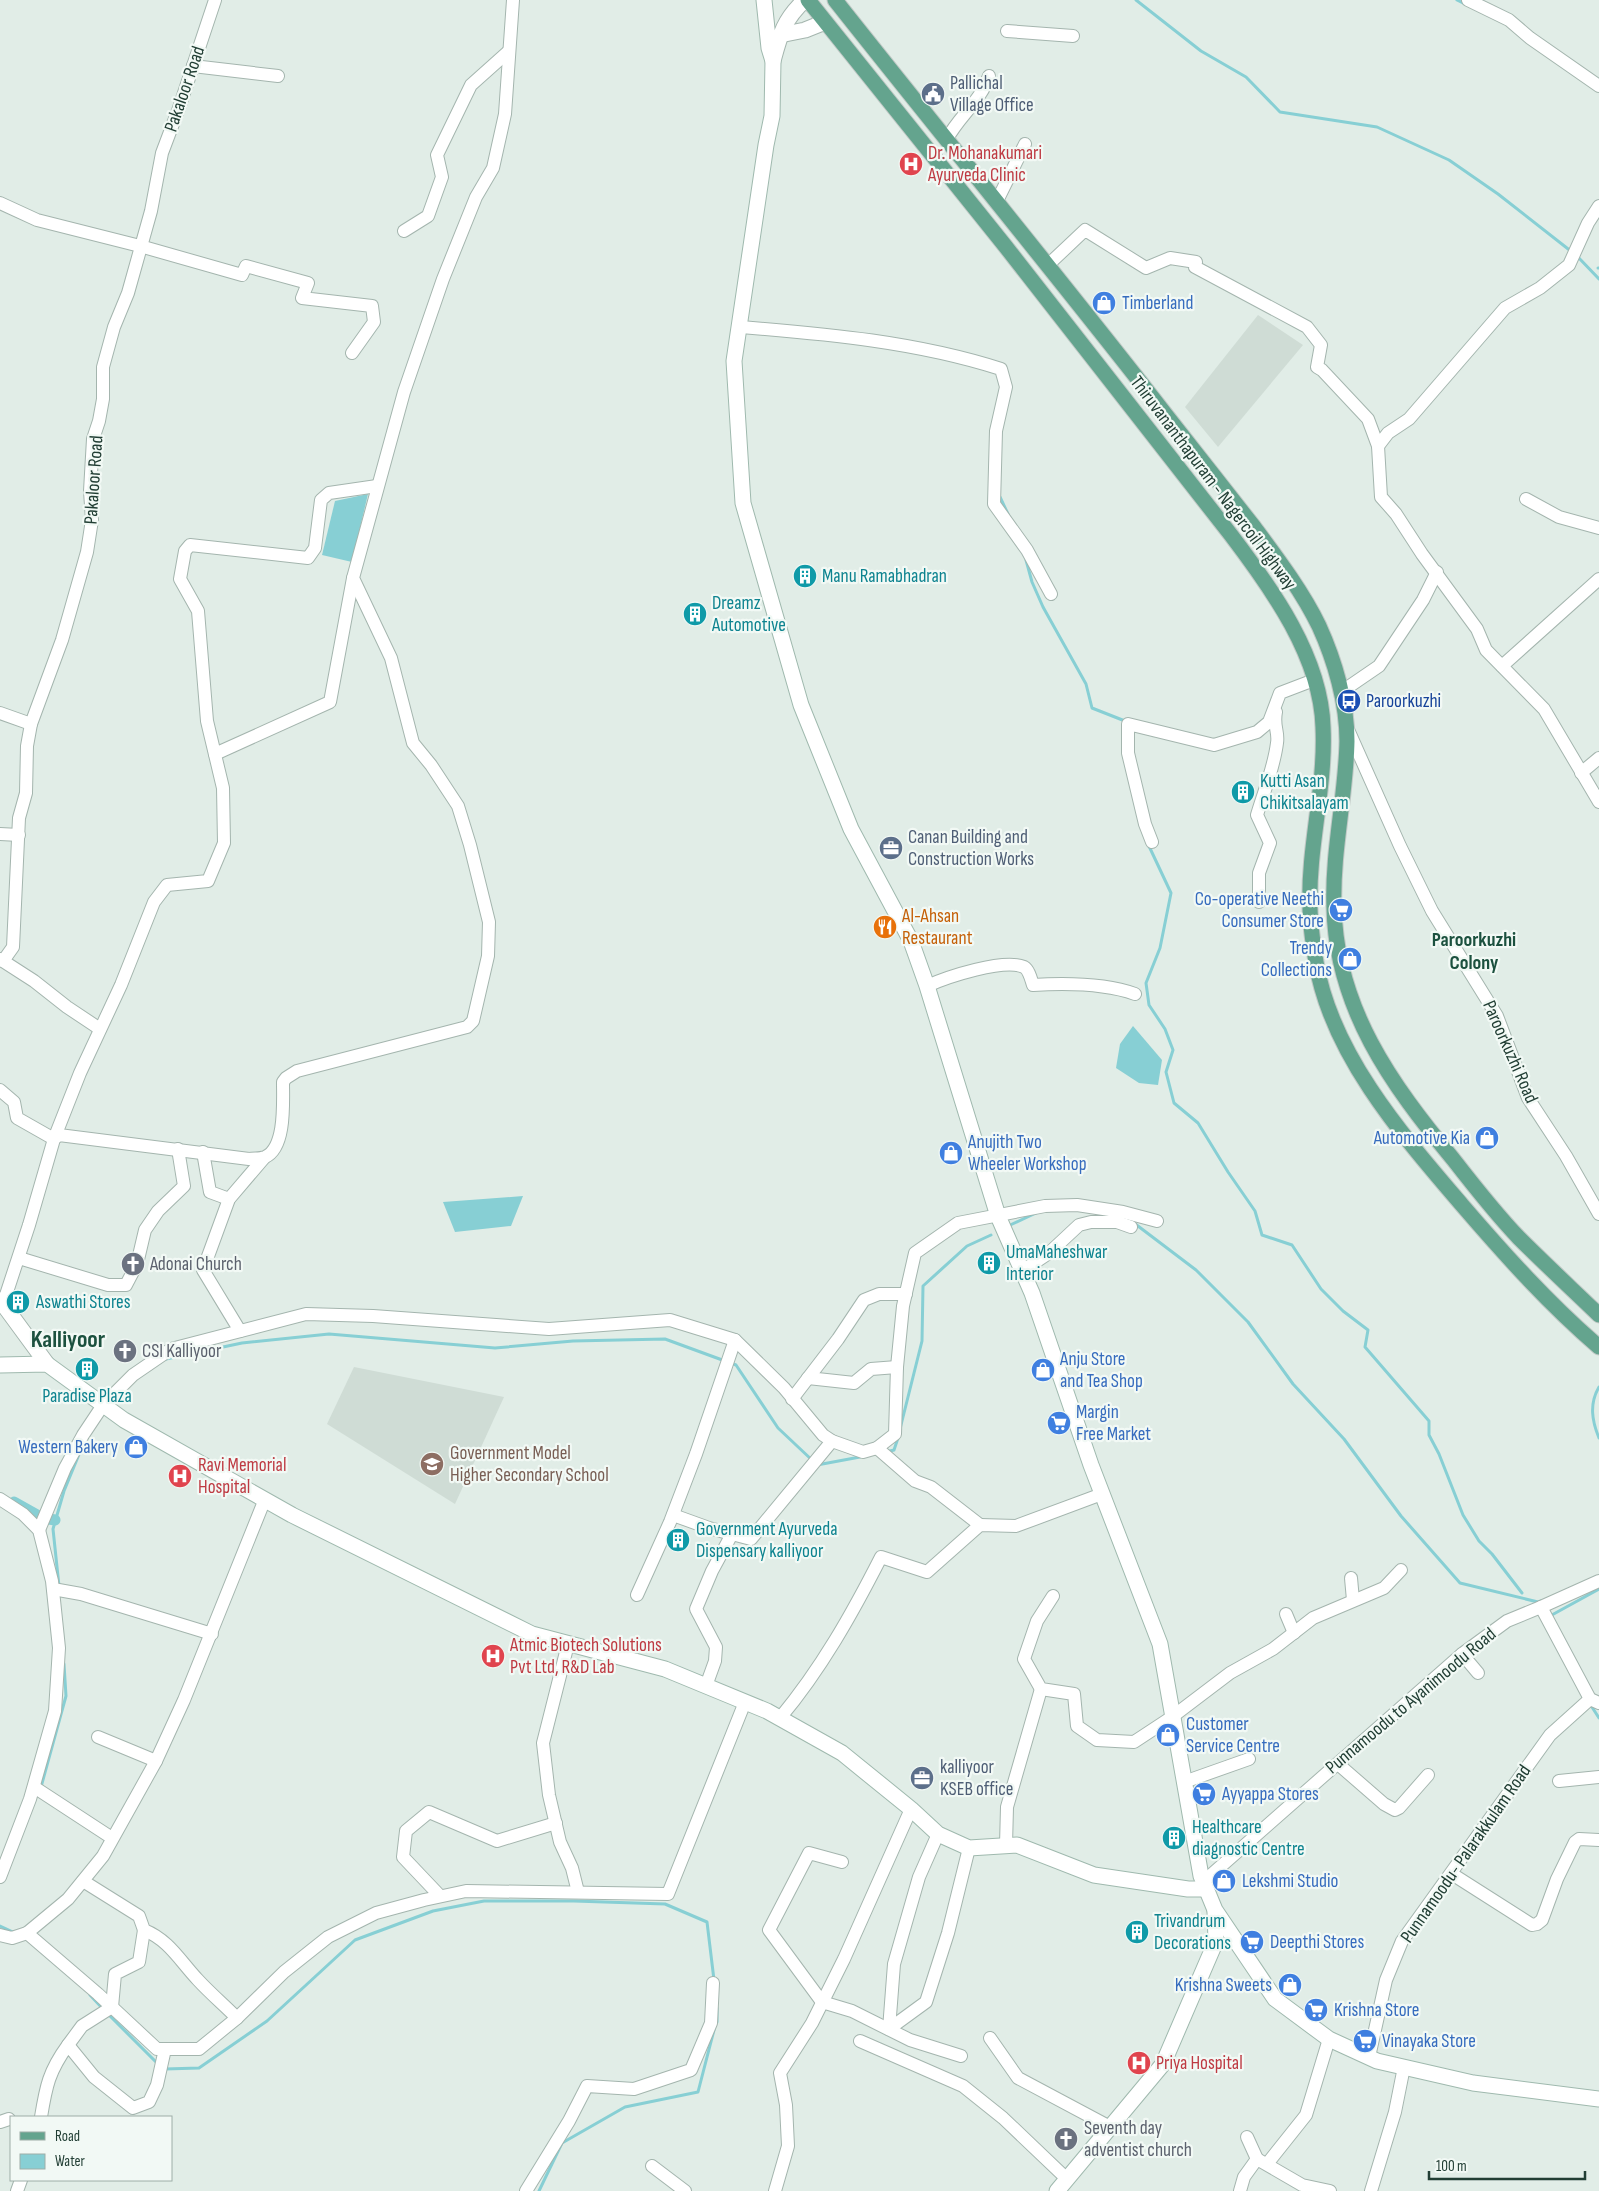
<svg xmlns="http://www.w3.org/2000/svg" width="1599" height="2191" viewBox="0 0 1599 2191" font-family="'Sofia Sans Condensed',sans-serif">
<rect width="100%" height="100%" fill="#e1ede7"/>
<g fill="#cfdcd5">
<path d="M1258,315L1303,345L1218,447L1185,407Z"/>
<path d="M354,1367L504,1397L455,1504L327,1424Z"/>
</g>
<g fill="#87cfd4">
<path d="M368,494L352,562L322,555L335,501Z"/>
<path d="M1133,1026L1162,1060L1158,1085L1139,1083L1116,1068L1120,1044Z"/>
<path d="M523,1196L511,1226L455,1232L443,1202Z"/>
</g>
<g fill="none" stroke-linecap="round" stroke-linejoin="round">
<g stroke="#87cfd4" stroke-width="3">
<path d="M1136,0L1201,51L1246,77L1280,112L1377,127L1449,160L1498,194L1572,252"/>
<path d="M1457,0L1465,4"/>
<path d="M1577,256L1599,279"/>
<path d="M1598,268H1599"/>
<path d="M1000,497L1008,514"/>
<path d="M1026,560L1032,582L1043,607L1086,684L1092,708L1125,721"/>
<path d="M1148,844L1171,893L1160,948L1146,983L1149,1005L1165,1029L1173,1050L1166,1072L1174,1103L1198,1123L1228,1172L1255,1211L1262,1235L1292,1245L1321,1289L1343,1311L1368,1330L1365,1347L1429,1421V1435L1439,1454L1463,1515L1479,1541L1492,1554L1522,1593"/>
<path d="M1134,1223L1196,1270L1248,1322L1293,1384L1344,1439L1401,1516L1460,1583L1538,1602L1541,1601"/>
<path d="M1008,1226L1036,1213"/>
<path d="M166,1359L242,1343L329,1334L495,1348L573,1341L665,1339L725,1361"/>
<path d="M731,1363L736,1365L778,1428L813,1461"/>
<path d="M1599,1387C1589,1404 1592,1421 1599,1438"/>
<path d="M115,1402L120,1396"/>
<path d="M900,1429L922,1341L923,1286L967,1246L991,1235"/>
<path d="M886,1452L894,1450L898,1438"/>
<path d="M817,1465L860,1457"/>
<path d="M59,1586L53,1529L64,1491L80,1452"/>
<path d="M1550,1616L1599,1589"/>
<path d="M1590,1704L1599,1718"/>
<path d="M41,1787L66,1696L64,1664"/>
<path d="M0,1926L13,1932"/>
<path d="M90,1995L103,2009"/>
<path d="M108,2014L158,2064"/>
<path d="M717,2022V2008"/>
<path d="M165,2069L199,2068L267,2021L355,1940L433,1911L484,1901H574L665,1904L707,1922L714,1980"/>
<path d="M539,2191L562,2143L625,2107L698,2092L714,2030"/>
</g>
<g stroke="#87cfd4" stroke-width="11">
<path d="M14,1502L39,1516"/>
<path d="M49,1519L55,1520"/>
</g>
<g stroke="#a4b5ae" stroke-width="14">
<g id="minor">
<path d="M1468,0L1509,20L1530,38L1599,86"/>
<path d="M1007,31L1073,36"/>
<path d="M193,66L278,76"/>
<path d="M947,139C959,116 981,101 989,76"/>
<path d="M997,201L1025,144"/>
<path d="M0,203L37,220L140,246L242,275L246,266L308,283L302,298L372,306L374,322L352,353"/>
<path d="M404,231L428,216L442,177L437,155L471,85L509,51"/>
<path d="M1048,265L1085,230L1146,268L1170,258L1196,262L1195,267L1307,327L1321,345L1317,367L1322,370L1368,419L1378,446L1381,497L1396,514L1422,554L1477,629L1486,650L1544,709L1599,802"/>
<path d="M741,327C828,334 917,342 1001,369L1006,387L996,431L994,504L1027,550L1051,594"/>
<path d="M1378,446L1388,433L1409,419L1505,308L1540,288L1569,265L1588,223L1599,206"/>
<path d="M1526,499L1559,517L1599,528"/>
<path d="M1502,666L1599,579"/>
<path d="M1341,692L1379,666L1423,600L1437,572"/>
<path d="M0,713L31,724"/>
<path d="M1346,725L1400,846L1432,911L1497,1016L1528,1098L1566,1156L1599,1214"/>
<path d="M215,754L330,702L353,578"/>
<path d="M1581,773L1599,758"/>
<path d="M0,834L19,835"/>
<path d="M1152,842L1145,824L1128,753V724L1214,745L1257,732L1269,722L1280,693L1314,680"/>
<path d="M1259,902V873L1270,843L1257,815C1264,791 1274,768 1277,743C1279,732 1273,726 1276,712"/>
<path d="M0,959L3,961L13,947L19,818L26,793L27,746L31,724L62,640L87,552L92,520L90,491L93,439L99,421L103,399V367L114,327L128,293L151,211L162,153L179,108L215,0"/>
<path d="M3,961L34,981L67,1007L100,1029"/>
<path d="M927,986C947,977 1004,958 1024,967C1029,970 1031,979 1033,985C1066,983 1104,983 1135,994"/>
<path d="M0,1090L14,1102L17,1118L54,1139L80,1073L121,985L154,902L167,885L208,881L224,843L223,788L207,721L198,611L180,579L185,551L190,545L308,558L315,548L321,500L329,493L377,486"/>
<path d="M203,1152L210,1192L229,1199"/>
<path d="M19,1258L108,1285H126L137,1264L145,1230L158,1211L184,1186L178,1149"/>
<path d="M1022,1271L1049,1253L1079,1225L1091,1222H1117L1131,1227"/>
<path d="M3,1304L29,1225L54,1139L59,1135L249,1159C254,1158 260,1159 265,1157C286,1148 283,1102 283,1082L286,1078L297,1071L467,1027L473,1021L488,956L489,922L470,845L458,806L431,765L413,743L391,658L353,578L404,392L443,279L476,197L493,168L505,114L513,0"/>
<path d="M240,1331L203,1270L229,1199L264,1158"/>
<path d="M808,1378L854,1383L871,1369L897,1367"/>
<path d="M792,1399L838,1339L864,1300L879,1294H906"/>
<path d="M877,1448L915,1481L931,1487L980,1525"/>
<path d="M0,1499L23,1514L39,1530L52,1581L59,1648L55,1711L30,1799L0,1877"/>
<path d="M673,1515L709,1528L751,1539L832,1441"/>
<path d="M39,1530L65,1468L83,1435L103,1405L133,1375L171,1349L306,1314L373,1316L549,1329L670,1320L735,1340L784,1388L823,1435L832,1441L863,1452L877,1448L895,1434L897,1367L903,1306L915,1253L958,1223L1045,1206L1077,1205L1123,1212L1157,1221"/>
<path d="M1351,1578L1353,1600"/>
<path d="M53,1589L81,1594L212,1634"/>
<path d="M637,1595L670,1522L696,1454L735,1340"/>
<path d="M1053,1596L1037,1621L1024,1659L1041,1689L1074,1694L1077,1726L1097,1740L1134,1742L1172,1717L1230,1673L1273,1649L1313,1618L1384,1588L1401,1570"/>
<path d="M1541,1607L1599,1581"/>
<path d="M1286,1614L1294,1633"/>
<path d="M568,1644L543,1743L549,1795L560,1842L572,1868L578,1892"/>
<path d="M1462,1654L1478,1673"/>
<path d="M706,1686L715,1661L716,1647L696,1609L712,1571L732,1534"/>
<path d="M780,1718C821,1669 852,1614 881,1557L927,1572L980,1525L1016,1526L1102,1494"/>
<path d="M98,1737L156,1761"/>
<path d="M1338,1764L1384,1804L1395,1810L1399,1808L1428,1775"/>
<path d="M1559,1781L1599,1777"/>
<path d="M1184,1782L1249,1759"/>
<path d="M34,1787L112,1838"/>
<path d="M1006,1845L1007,1807L1041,1689"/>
<path d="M842,1862L809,1853L769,1930L822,2002L852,2011L910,2040L961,2056"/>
<path d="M1452,1874L1532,1925L1537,1924L1542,1920L1557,1879L1575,1842L1579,1839L1599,1840"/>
<path d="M83,1881L139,1916L144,1930C169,1940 180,1961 198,1980C210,1993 224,2005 237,2018"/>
<path d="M1203,1882L1462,1654L1507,1621L1541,1607L1590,1699L1599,1703"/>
<path d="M440,1896L403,1857L406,1831L429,1812L497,1841L556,1823"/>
<path d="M27,1933L98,1994L157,2049H199L237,2018L284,1972L328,1937L376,1913L424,1900L466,1891L668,1894L745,1702"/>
<path d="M0,1935L12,1938L27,1933L68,1899L103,1856L156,1761L184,1700L265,1499"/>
<path d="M889,2029L926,2002L948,1933L969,1848"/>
<path d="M889,2029L894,1964L919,1877L938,1834"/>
<path d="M990,2038L1018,2078L1110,2127"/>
<path d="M860,2041L963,2086L1003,2118L1067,2179"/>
<path d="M68,2045L82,2026L112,2007L115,1974L139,1962L144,1930"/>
<path d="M1369,2057L1386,1980L1402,1941L1550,1735L1590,1699"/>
<path d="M41,2117C46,2086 49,2071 68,2045L94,2077L133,2108L149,2102L157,2085L165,2049"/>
<path d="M0,2122L9,2119"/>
<path d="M1247,2137L1257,2159"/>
<path d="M1267,2164L1306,2115L1329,2039"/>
<path d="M652,2166L685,2191"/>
<path d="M17,2191L21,2180"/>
<path d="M526,2191L569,2121L587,2086L634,2089L691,2070L711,2023L713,1983"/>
<path d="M775,2191L788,2146L786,2105L780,2073L812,2023L844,1959L911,1809"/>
<path d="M1240,2191L1244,2177L1257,2159L1302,2185L1330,2191"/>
<path d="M1371,2191L1395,2112L1404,2067"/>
</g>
</g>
<g stroke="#a4b5ae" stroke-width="17">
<g id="tertiary">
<path d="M780,35L805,30L825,22"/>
<path d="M773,61C780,35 784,19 805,0"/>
<path d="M0,1300L47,1364"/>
</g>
</g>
<g stroke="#9fb9ae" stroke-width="17">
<g id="secondary">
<path d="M764,0L769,48L773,61L772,116L766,145L734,361L743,503L801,705L851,829L911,941L927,986L998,1216L1032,1293L1091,1465L1160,1644L1201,1876L1215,1910L1275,1999L1329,2039L1377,2061L1473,2083L1599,2099"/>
<path d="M0,1365L47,1364L124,1420L292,1515L532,1634L665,1669L767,1711L842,1753L911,1809L938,1834L969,1848L1017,1845L1094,1875L1188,1889H1206"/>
<path d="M1057,2191L1163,2064L1216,1941L1215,1912"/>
</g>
</g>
<g stroke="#c1c9c6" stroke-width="17">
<g id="primary">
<path d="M808,0L1006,247L1231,535C1272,589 1321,657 1323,727C1326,787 1308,846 1310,906C1310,924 1313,944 1316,962C1331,1054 1403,1136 1462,1205C1505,1255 1549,1304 1599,1347"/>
<path d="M835,0C945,139 1057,275 1166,415C1195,452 1225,490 1254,527C1277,558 1302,591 1319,626C1335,661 1347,703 1347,741C1346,796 1332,851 1334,907C1336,1008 1391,1084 1453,1159C1474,1186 1495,1213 1519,1238C1545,1264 1572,1289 1599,1315"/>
</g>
</g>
<use href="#minor" stroke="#fff" stroke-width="12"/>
<use href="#tertiary" stroke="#fff" stroke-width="15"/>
<use href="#secondary" stroke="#fff" stroke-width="15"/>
<use href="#primary" stroke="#64a48e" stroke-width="15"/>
</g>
<defs>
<g id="civic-disc" transform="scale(1.25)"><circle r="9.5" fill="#5c6f8a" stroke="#f2f9f5"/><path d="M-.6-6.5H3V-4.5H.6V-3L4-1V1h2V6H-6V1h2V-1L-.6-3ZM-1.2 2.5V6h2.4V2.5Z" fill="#fff"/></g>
<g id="hospital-disc" transform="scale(1.25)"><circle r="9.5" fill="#e0444e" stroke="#f2f9f5"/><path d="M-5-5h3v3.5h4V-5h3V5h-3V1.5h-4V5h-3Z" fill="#fff"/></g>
<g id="shop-disc" transform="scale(1.25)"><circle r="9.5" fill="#3f7fe0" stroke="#f2f9f5"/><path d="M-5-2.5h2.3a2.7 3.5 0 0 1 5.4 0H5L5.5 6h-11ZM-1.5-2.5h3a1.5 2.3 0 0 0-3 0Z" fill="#fff"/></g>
<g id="building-disc" transform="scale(1.25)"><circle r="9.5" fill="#0f9aa8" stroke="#f2f9f5"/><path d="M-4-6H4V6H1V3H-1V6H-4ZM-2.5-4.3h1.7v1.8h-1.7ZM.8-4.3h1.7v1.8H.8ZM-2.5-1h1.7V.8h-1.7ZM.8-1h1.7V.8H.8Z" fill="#fff"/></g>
<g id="bus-disc" transform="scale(1.25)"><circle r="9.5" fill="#1a4fb4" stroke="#f2f9f5"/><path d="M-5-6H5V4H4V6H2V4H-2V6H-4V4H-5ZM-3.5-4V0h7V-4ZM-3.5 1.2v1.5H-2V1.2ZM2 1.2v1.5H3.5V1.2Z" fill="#fff"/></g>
<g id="office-disc" transform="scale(1.25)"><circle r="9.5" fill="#5c6f8a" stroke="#f2f9f5"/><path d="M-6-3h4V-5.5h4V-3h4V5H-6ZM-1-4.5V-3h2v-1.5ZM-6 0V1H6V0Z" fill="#fff"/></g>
<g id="supermarket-disc" transform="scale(1.25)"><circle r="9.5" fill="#3f7fe0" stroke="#f2f9f5"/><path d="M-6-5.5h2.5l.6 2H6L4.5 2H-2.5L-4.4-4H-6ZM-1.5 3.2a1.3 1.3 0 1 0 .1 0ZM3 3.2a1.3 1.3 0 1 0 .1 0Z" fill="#fff"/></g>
<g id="restaurant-disc" transform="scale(1.25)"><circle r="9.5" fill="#e8710a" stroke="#f2f9f5"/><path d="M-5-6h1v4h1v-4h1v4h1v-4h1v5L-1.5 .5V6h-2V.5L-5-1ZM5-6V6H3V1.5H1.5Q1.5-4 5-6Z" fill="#fff"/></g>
<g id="church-disc" transform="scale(1.25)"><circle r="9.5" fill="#6b7280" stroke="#f2f9f5"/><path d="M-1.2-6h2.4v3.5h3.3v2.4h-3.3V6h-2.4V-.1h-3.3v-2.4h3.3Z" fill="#fff"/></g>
<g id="school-disc" transform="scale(1.25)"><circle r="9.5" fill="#8d6e63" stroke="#f2f9f5"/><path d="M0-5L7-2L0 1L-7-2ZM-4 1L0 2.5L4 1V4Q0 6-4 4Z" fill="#fff"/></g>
</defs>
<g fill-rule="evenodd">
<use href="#civic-disc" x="933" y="94"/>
<use href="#hospital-disc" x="911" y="164"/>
<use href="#shop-disc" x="1104" y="303"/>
<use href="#building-disc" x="805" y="576"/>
<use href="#building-disc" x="695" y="614"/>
<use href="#bus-disc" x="1349" y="701"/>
<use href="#building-disc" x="1243" y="792"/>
<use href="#office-disc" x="891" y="848"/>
<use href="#supermarket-disc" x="1341" y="910"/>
<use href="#restaurant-disc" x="885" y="927"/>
<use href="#shop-disc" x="1350" y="959"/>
<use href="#shop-disc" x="1487" y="1138"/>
<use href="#shop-disc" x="951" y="1153"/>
<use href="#building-disc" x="989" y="1263"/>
<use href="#church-disc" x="133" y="1264"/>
<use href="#building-disc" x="18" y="1302"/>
<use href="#church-disc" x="125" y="1351"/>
<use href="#building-disc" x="87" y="1369"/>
<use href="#shop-disc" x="1043" y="1370"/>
<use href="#supermarket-disc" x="1059" y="1423"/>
<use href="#shop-disc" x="136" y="1447"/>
<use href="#school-disc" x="432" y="1464"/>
<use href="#hospital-disc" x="180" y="1476"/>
<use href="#building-disc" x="678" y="1540"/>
<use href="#hospital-disc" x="493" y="1656"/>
<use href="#shop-disc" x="1168" y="1735"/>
<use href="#office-disc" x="922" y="1778"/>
<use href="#supermarket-disc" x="1204" y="1794"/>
<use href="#building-disc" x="1174" y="1838"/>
<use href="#shop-disc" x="1224" y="1881"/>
<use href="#building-disc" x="1137" y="1932"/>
<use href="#supermarket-disc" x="1252" y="1942"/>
<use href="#shop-disc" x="1290" y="1985"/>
<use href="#supermarket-disc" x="1316" y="2010"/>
<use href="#supermarket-disc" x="1365" y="2041"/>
<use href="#hospital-disc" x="1139" y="2063"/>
<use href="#church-disc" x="1066" y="2139"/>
</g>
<g text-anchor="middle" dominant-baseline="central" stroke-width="4.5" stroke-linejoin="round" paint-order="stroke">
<g font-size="19" fill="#4e5e75" stroke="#f2f9f5" text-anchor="start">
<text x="950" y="83">Pallichal<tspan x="950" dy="22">Village Office</tspan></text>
<text x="908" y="837">Canan Building and<tspan x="908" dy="22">Construction Works</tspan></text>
<text x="940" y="1767">kalliyoor<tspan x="940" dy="22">KSEB office</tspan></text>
</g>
<g font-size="19" fill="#213e34" stroke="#f2f9f5">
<text transform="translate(185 89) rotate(-71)">Pakaloor Road</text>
<text transform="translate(94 480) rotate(-86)">Pakaloor Road</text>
<text transform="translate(1213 483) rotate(53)">Thiruvananthapuram - Nagercoil Highway</text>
<text transform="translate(1510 1052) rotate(66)">Paroorkuzhi Road</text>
<text transform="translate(1411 1701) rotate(-40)">Punnamoodu to Ayanimoodu Road</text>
<text transform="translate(1466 1854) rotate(-55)">Punnamoodu- Palarakkulam Road</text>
</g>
<g font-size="19" fill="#be3a42" stroke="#f2f9f5" text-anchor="start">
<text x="928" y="153">Dr. Mohanakumari<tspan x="928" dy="22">Ayurveda Clinic</tspan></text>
<text x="198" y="1465">Ravi Memorial<tspan x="198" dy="22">Hospital</tspan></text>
<text x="510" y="1645">Atmic Biotech Solutions<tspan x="510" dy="22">Pvt Ltd, R&amp;D Lab</tspan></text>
<text x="1156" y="2063">Priya Hospital</text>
</g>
<g font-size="19" fill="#366cbe" stroke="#f2f9f5" text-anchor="start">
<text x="1122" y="303">Timberland</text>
<text x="1324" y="899" text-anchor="end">Co-operative Neethi<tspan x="1324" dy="22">Consumer Store</tspan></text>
<text x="1332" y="948" text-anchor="end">Trendy<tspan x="1332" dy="22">Collections</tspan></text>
<text x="1470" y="1138" text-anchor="end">Automotive Kia</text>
<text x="968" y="1142">Anujith Two<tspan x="968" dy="22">Wheeler Workshop</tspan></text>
<text x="1060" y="1359">Anju Store<tspan x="1060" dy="22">and Tea Shop</tspan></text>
<text x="1076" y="1412">Margin<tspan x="1076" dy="22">Free Market</tspan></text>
<text x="118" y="1447" text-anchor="end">Western Bakery</text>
<text x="1186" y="1724">Customer<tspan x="1186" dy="22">Service Centre</tspan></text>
<text x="1222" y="1794">Ayyappa Stores</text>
<text x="1242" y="1881">Lekshmi Studio</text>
<text x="1270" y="1942">Deepthi Stores</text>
<text x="1272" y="1985" text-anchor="end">Krishna Sweets</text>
<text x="1334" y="2010">Krishna Store</text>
<text x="1382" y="2041">Vinayaka Store</text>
</g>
<g font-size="19" fill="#0d838f" stroke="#f2f9f5" text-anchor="start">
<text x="822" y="576">Manu Ramabhadran</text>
<text x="712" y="603">Dreamz<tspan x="712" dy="22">Automotive</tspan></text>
<text x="1260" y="781">Kutti Asan<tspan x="1260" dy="22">Chikitsalayam</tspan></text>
<text x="1006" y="1252">UmaMaheshwar<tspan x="1006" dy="22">Interior</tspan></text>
<text x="36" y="1302">Aswathi Stores</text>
<text x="87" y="1396" text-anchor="middle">Paradise Plaza</text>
<text x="696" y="1529">Government Ayurveda<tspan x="696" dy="22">Dispensary kalliyoor</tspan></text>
<text x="1192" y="1827">Healthcare<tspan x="1192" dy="22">diagnostic Centre</tspan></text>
<text x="1154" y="1921">Trivandrum<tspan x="1154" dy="22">Decorations</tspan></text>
</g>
<g font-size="19" fill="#164399" stroke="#f2f9f5" text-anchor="start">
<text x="1366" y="701">Paroorkuzhi</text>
</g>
<g font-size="19" fill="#c56008" stroke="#f2f9f5" text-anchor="start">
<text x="902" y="916">Al-Ahsan<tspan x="902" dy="22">Restaurant</tspan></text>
</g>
<g font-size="19" fill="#5b616d" stroke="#f2f9f5" text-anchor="start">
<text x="150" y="1264">Adonai Church</text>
<text x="142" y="1351">CSI Kalliyoor</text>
<text x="1084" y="2128">Seventh day<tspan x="1084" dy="22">adventist church</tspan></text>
</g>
<g font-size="19" fill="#785e54" stroke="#f2f9f5" text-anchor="start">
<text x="450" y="1453">Government Model<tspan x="450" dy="22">Higher Secondary School</tspan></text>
</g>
<g font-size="20" font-weight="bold" fill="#1c513f" stroke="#f2f9f5">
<text x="1474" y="940">Paroorkuzhi<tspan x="1474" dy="23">Colony</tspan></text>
</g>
<g font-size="24" font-weight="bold" fill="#1c513f" stroke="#f2f9f5">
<text x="68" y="1339">Kalliyoor</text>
</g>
</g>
<rect x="10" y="2116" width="162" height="65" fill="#f2f9f5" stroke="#9eaea8"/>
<rect x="20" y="2132" width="25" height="8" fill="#64a48e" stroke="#9eaea8"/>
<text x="55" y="2141" font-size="15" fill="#213e34">Road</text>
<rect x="20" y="2154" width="25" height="15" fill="#87cfd4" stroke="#9eaea8"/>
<text x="55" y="2166" font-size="15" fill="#213e34">Water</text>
<path d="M1429 2171v8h156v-8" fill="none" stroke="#213e34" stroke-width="2.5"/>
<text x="1436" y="2171" font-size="15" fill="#213e34" stroke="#f2f9f5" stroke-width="4" paint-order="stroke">100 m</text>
</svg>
